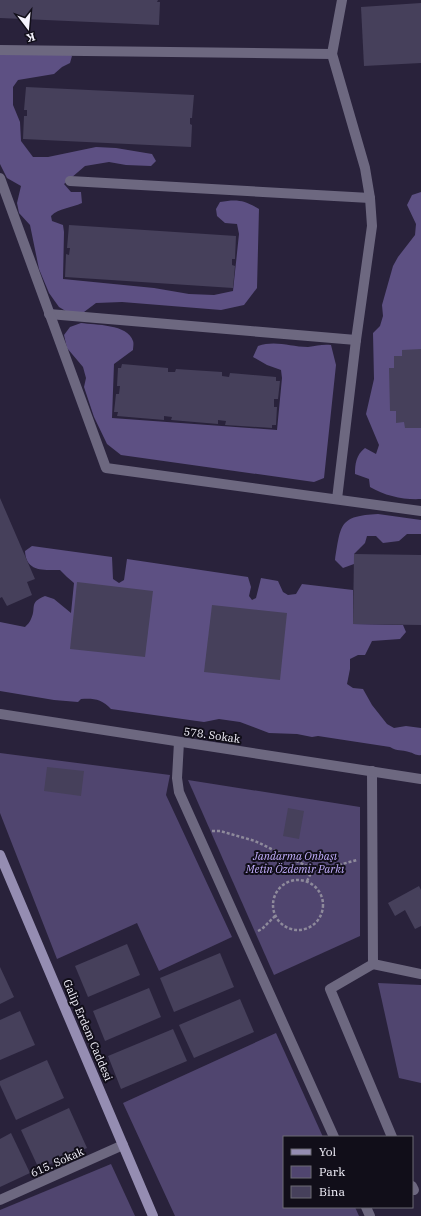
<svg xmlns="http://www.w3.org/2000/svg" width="421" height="1216" viewBox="0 0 421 1216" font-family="'IBM Plex Serif',serif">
<rect width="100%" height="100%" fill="#29223b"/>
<g fill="#50456f">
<path d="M0,753L170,775L166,795L232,937L159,971L137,923L57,959L0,813Z"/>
<path d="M188,780L360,807V936L274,975Z"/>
<path d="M378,983L421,985V1083L399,1078Z"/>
<path d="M276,1033L323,1137H284V1207H355L359,1216H175L123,1103Z"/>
<path d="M111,1164L135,1216H0V1210Z"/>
</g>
<g fill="#5d5083">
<path d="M0,46L61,47L72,56L70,63L62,67L54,74L18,80L13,87V105L20,122L21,141L33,157H48L96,147L116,148L152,154L156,161L151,166L126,165L109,162L85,166L64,184L71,192H81L82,203C71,208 59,208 51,216L52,221L63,225L64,232L63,279L154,288L189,294L214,295L233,291L239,234L237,224L225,223L217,216L216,209L220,202C237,199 244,200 259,209L257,288L244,305L221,310L122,302L96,303L84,312L69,313L59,307L49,293L39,269L30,225L19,213L17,203L21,186L7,178L0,164Z"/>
<path d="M421,192V499C404,500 385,496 370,487L369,479L355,474C355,464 356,455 365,448L376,454L379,445L366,414L374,379L373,333L380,326L383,316L382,305L393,266L398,257L415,235L416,224L407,205L412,195Z"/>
<path d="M81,323C95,325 128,324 133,341C134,343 133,348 133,350L114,364L112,418L277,430L282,378L281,370L267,365L253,357L258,346C276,340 290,347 308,347C317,346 322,344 331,345L336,365L324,478L314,482L121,455L107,444L94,417L84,387L86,378L83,367L67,348L64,335L70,327Z"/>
<path d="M378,514L421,520V534H407L399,541L383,543L376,536H367L365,543L354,554V564L343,568L335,560C341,524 339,516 378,514Z"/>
<path d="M32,546L112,557L113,579L119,583L124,580L127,559L248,577L251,587L249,596L252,600L256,598L261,578L278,581L283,592L288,595L296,594L302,584L353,590V624L403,625L406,632L400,639L372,641L365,655H358L350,659V669L347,684L353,688L363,689L372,705L387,724L394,728L406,726L421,728V755C416,756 414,753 409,752C401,749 398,752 390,747L318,736L312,737L297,734L269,733L240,722L219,719L204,722L111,709C102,699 93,698 81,699L78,702L54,700L0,691V622L25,627C27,625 30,622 31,619C37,607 28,603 45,596L54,599L71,613L74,583L67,577L60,570C43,570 26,572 25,551Z"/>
</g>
<g fill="#46405b">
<path d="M0,0H158L157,2H160L159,25L0,18Z"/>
<path d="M421,3V63L364,66L361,7Z"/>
<path d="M26,87L194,95L192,118H190V124L192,125L191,147L23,139L24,116H27V110H24Z"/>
<path d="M69,225L236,236L235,259H232V265L235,266L233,288L65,277L66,254L69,255L70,248H67Z"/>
<path d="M421,349V428H405L404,422L396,423V411H390L389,368H394V356H402V350Z"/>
<path d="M122,364L168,368V372H175L176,369L222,372V376L229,377L230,373L276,377V381H280L278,399H274V407H277L276,425H272V428L225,425L226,421L218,420V424L171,420L172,417L164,416V420L117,416L118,412H114L116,394H119L120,386H117L118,368H121Z"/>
<path d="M0,498L35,579L27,582L32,595L7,606L2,597L0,598Z"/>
<path d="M354,554L421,555V625L353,624Z"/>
<path d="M77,582L153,591L145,657L70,649Z"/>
<path d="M212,605L287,613L280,680L204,672Z"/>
<path d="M47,767L84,771L81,796L44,791Z"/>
<path d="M288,808L304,811L299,839L283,836Z"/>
<path d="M419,886L421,890V926L415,929L405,910L395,916L388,903Z"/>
<path d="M127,944L140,975L88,997L75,966Z"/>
<path d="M220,953L234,987L174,1012L160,978Z"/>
<path d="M0,967L14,997L0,1004Z"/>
<path d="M149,988L161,1017L105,1041L93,1011Z"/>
<path d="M240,999L254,1032L194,1058L179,1025Z"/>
<path d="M20,1011L35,1045L0,1060V1020Z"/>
<path d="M173,1029L187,1061L121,1089L108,1056Z"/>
<path d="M47,1060L64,1098L16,1120L0,1085V1081Z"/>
<path d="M69,1108L87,1148L39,1169L21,1130Z"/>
<path d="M11,1133L30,1173L0,1187V1139Z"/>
</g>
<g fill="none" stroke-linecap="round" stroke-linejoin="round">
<g stroke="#8e8a9b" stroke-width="2.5" stroke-dasharray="3 2" stroke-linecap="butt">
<path d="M212,831H220L255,841L313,869L335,866L357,860"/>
<circle cx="298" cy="905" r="25"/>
<path d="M307,881L313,869"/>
<path d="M258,931L262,929L275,916"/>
</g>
<g stroke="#6d6880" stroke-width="10">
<path d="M0,50L332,54"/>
<path d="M70,181L370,198"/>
<path d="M49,314L356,340"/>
<path d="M373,964L330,989L392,1137"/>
<path d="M412,1186L414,1190"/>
</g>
<g stroke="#6d6880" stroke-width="10">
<path d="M0,178L106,468L421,511"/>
<path d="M337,499L356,340L372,226L370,198L365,168L332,54L342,0"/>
<path d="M179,742L177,778L179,792L334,1137"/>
<path d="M372,771L373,964L421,974"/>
<path d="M0,1200L123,1145"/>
<path d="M366,1207L370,1216"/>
</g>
<path stroke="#6d6880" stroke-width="10" d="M0,714L421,779"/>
<path stroke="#958db2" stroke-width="10" d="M0,855L153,1216"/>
</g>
<g text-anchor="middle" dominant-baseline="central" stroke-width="4" stroke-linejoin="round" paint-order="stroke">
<g font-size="11" fill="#f5f3fd" stroke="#110e19">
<text transform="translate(212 735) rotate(8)">578. Sokak</text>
<text transform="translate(88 1030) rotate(67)">Galip Erdem Caddesi</text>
<text transform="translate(57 1162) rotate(-24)">615. Sokak</text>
</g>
<g font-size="11" font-style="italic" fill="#c3affe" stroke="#110e19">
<text x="295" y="856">Jandarma Onbaşı<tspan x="295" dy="13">Metin Özdemir Parkı</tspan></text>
</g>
</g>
<rect x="283" y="1136" width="130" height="72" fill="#110e19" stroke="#6c6a74"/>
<rect x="291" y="1149" width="20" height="6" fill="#958db2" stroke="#6c6a74"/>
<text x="319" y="1156" font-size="12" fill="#f5f3fd">Yol</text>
<rect x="291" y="1166" width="20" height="12" fill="#50456f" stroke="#6c6a74"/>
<text x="319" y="1176" font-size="12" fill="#f5f3fd">Park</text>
<rect x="291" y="1186" width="20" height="12" fill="#46405b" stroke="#6c6a74"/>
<text x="319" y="1196" font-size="12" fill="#f5f3fd">Bina</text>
<g transform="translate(28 28) rotate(164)" stroke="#110e19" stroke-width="3" paint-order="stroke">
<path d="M0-3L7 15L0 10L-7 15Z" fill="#f5f3fd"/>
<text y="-6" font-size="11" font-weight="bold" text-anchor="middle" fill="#f5f3fd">K</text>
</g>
</svg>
